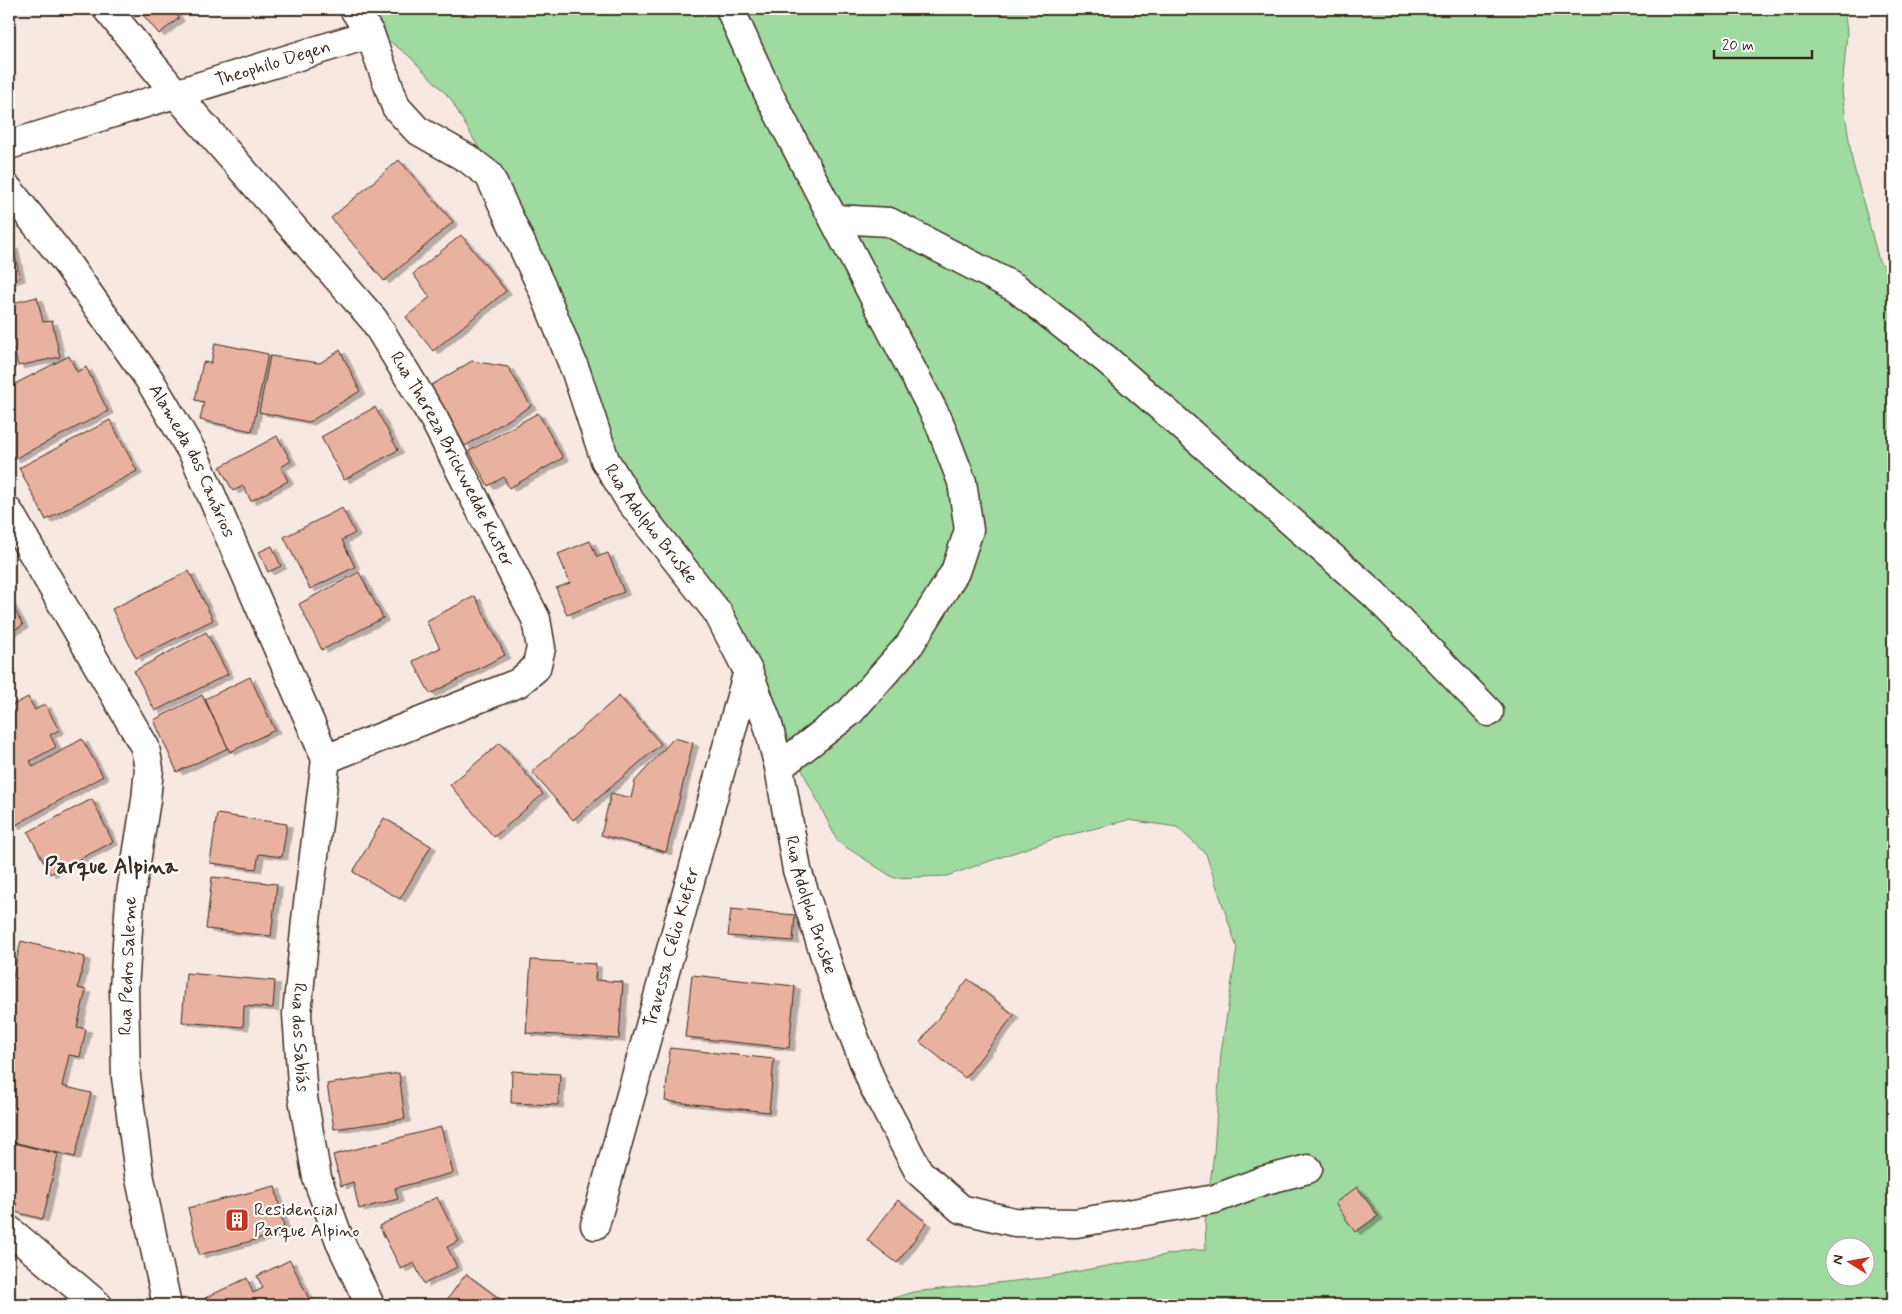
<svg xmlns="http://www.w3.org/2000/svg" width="1902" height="1314" viewBox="0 0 1902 1314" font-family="Mynerve,sans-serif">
<defs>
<filter id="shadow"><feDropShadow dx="5.5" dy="3" stdDeviation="0" flood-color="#0004"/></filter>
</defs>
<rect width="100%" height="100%" fill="#f8e8e2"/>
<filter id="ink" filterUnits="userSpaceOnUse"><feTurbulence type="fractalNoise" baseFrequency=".02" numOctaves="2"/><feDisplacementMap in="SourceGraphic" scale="10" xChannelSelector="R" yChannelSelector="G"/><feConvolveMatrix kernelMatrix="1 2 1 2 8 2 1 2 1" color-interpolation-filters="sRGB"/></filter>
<g filter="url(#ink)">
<path fill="#9fdaa1" stroke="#6d8260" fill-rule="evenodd" d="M359,9H1844L1847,32L1842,92L1852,160L1879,261L1893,275V1305H870L913,1292L1042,1278L1193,1250H1206L1205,1222L1214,1153L1221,1053L1237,948L1206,854L1177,827L1128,820L1053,839L947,876L894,878L838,842L738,642L630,522L481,152L450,98L408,55L373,29ZM1834,1246H1864V1276H1834Z"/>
<g fill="#e9b1a0" stroke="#3b2a1e" filter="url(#shadow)">
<path d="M138,9H178L174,12L179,18L159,34Z"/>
<path d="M399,160L453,222L384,281L331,218Z"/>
<path d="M461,235L506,291L433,351L406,317L430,297L413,274Z"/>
<path d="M13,246L20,278L9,281V247Z"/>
<path d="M37,297L43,322L52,321L60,357L18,366L14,349L9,351V304Z"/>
<path d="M215,343L268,354L252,431L200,420L204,402L195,400L203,362L211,363Z"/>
<path d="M340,350L360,391L309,422L259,412L270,356L320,363Z"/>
<path d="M69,356L77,372L86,367L108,411L14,459L9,447V387Z"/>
<path d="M472,361L508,367L531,406L465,446L430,386Z"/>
<path d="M375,407L398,450L344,480L321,437Z"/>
<path d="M538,413L563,458L509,488L504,477L488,486L469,451Z"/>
<path d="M110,420L137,471L46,520L19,468Z"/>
<path d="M277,436L291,461L281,467L288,481L251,501L243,486L233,491L220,467Z"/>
<path d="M342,508L355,533L342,540L355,567L310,589L284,537Z"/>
<path d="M590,541L597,557L608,553L624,592L567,615L556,588L570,583L558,554Z"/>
<path d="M272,546L281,566L268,572L259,552Z"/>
<path d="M189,571L213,620L136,658L112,609Z"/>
<path d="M359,572L383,618L322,650L299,604Z"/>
<path d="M475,596L505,655L430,694L413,661L440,648L426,621Z"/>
<path d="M9,600L23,625L9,633Z"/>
<path d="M206,632L228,674L155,711L134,671Z"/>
<path d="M250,677L275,730L230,752L205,699Z"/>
<path d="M202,695L228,748L177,772L154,720Z"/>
<path d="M619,696L661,744L573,820L532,772Z"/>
<path d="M28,697L35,710L45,704L59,730L50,735L56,747L30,761L33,767L82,739L103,776L14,826L9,817V699L13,705Z"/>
<path d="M674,738L693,743L666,852L601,835L611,793L631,798L635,781Z"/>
<path d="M500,743L543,794L494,837L450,785Z"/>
<path d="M92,799L113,842L50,874L28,832Z"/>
<path d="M217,814L287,824L282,857L259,854L256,869L210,863Z"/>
<path d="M384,818L431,846L400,899L353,872Z"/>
<path d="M212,877L277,884L271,936L206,929Z"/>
<path d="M731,909L795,915L793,941L728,936Z"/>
<path d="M21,941L85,957L78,988L86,990L77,1027L86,1029L80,1057L69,1055L62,1086L91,1093L75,1157L9,1141V993Z"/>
<path d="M531,960L596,964L595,980L623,982L619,1039L526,1033Z"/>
<path d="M186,973L275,981L273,1008L244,1006L243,1027L182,1022Z"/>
<path d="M692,975L795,986L789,1048L685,1037Z"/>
<path d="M968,979L1014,1015L965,1078L920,1042Z"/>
<path d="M670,1048L774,1059L769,1112L665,1101Z"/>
<path d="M512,1071L560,1074L558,1105L511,1103Z"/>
<path d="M399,1073L405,1119L334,1129L327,1084Z"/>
<path d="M441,1127L453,1173L395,1188L398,1199L359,1209L353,1182L341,1186L333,1155Z"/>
<path d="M9,1142L58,1154L43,1219L15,1212L17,1204L9,1202Z"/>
<path d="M275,1186L285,1232L199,1255L188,1208Z"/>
<path d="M1357,1187L1378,1216L1355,1232L1335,1203Z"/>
<path d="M437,1197L459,1241L447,1247L457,1267L424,1284L414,1263L401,1269L379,1226Z"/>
<path d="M898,1200L927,1223L897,1263L867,1240Z"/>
<path d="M290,1260L312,1305H209L205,1298L247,1278L253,1293L263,1288L257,1276Z"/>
<path d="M466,1274L508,1305H443Z"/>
</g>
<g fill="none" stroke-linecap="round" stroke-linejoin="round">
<g stroke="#3b2a1e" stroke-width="31">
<g id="street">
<path id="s1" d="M107,9L176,94L374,320L434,419L536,619L541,648L536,668L518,683L326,759"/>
<path id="s2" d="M354,9L370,34L396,107L417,130L468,159L489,175L543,290L576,372L605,460L630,501L718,613L748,671L767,721L779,767L797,870L836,990L873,1085L919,1172L961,1209L1014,1222L1076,1223L1215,1199L1262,1181L1308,1169"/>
<path d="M730,9L768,93L939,422L962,482L969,530L955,572L910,644L850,712L779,767"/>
<path id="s3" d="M9,145L370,34"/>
<path id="s4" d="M9,190L63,258L149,379L194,455L326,759"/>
<path d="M835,219L889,222L1016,288L1107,360L1374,594L1489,712"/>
<path d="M9,512L145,747L149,769L146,800L130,899L124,989L126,1077L139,1174L167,1305"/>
<path id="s5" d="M326,759L306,920L297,1014L303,1098L317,1178L341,1244L370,1305"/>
<path id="s6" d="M595,1225L748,671"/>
<path d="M9,1230L98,1305"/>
</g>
</g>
<use href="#street" stroke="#fff" stroke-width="28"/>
</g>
</g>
<defs>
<g id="building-square" transform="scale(1.25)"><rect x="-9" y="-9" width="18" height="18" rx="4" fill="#c8321e" stroke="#fff"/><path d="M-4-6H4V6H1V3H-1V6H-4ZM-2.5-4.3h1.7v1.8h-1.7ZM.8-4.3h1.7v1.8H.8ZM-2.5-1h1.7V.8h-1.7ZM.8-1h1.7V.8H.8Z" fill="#fff"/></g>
</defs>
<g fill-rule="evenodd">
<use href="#building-square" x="237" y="1220"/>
</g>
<g text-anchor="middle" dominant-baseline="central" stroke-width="4.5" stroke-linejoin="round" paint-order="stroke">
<g font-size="18" fill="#3b2a1e" stroke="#fff">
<text stroke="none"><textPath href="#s3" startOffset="276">Theophilo Degen</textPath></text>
<text stroke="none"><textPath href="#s1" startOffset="570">Rua Thereza Brickwedde Kuster</textPath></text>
<text stroke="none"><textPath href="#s4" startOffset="328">Alameda dos Canários</textPath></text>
<text stroke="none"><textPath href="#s2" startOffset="610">Rua Adolpho Bruske</textPath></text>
<text stroke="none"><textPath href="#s2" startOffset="1030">Rua Adolpho Bruske</textPath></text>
<text stroke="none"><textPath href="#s6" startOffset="288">Travessa Célio Kiefer</textPath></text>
<text transform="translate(128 966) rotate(-88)">Rua Pedro Saleme</text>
<text stroke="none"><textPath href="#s5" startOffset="280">Rua dos Sabiás</textPath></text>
</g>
<g font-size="18" fill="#3b2a1e" stroke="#fff" text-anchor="start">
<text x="254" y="1210">Residencial<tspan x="254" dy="21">Parque Alpino</tspan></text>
</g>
<g font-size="22" font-weight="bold" fill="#3b2a1e" stroke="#fff">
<text x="111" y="867">Parque Alpina</text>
</g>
</g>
<rect width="1902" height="1314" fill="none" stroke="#fff" stroke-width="30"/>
<rect x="15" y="15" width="1872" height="1284" fill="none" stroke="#3b2a1e" stroke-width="2" filter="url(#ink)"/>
<g transform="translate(1850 1262) rotate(281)"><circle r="24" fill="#ffffff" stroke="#b1aaa5"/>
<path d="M0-4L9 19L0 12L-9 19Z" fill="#c8321e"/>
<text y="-8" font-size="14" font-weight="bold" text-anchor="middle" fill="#3b2a1e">N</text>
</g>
<path d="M1714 50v8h98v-8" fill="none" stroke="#3b2a1e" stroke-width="2.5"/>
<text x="1722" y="50" font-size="15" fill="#3b2a1e" stroke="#ffffff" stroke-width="4" paint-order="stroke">20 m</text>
</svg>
